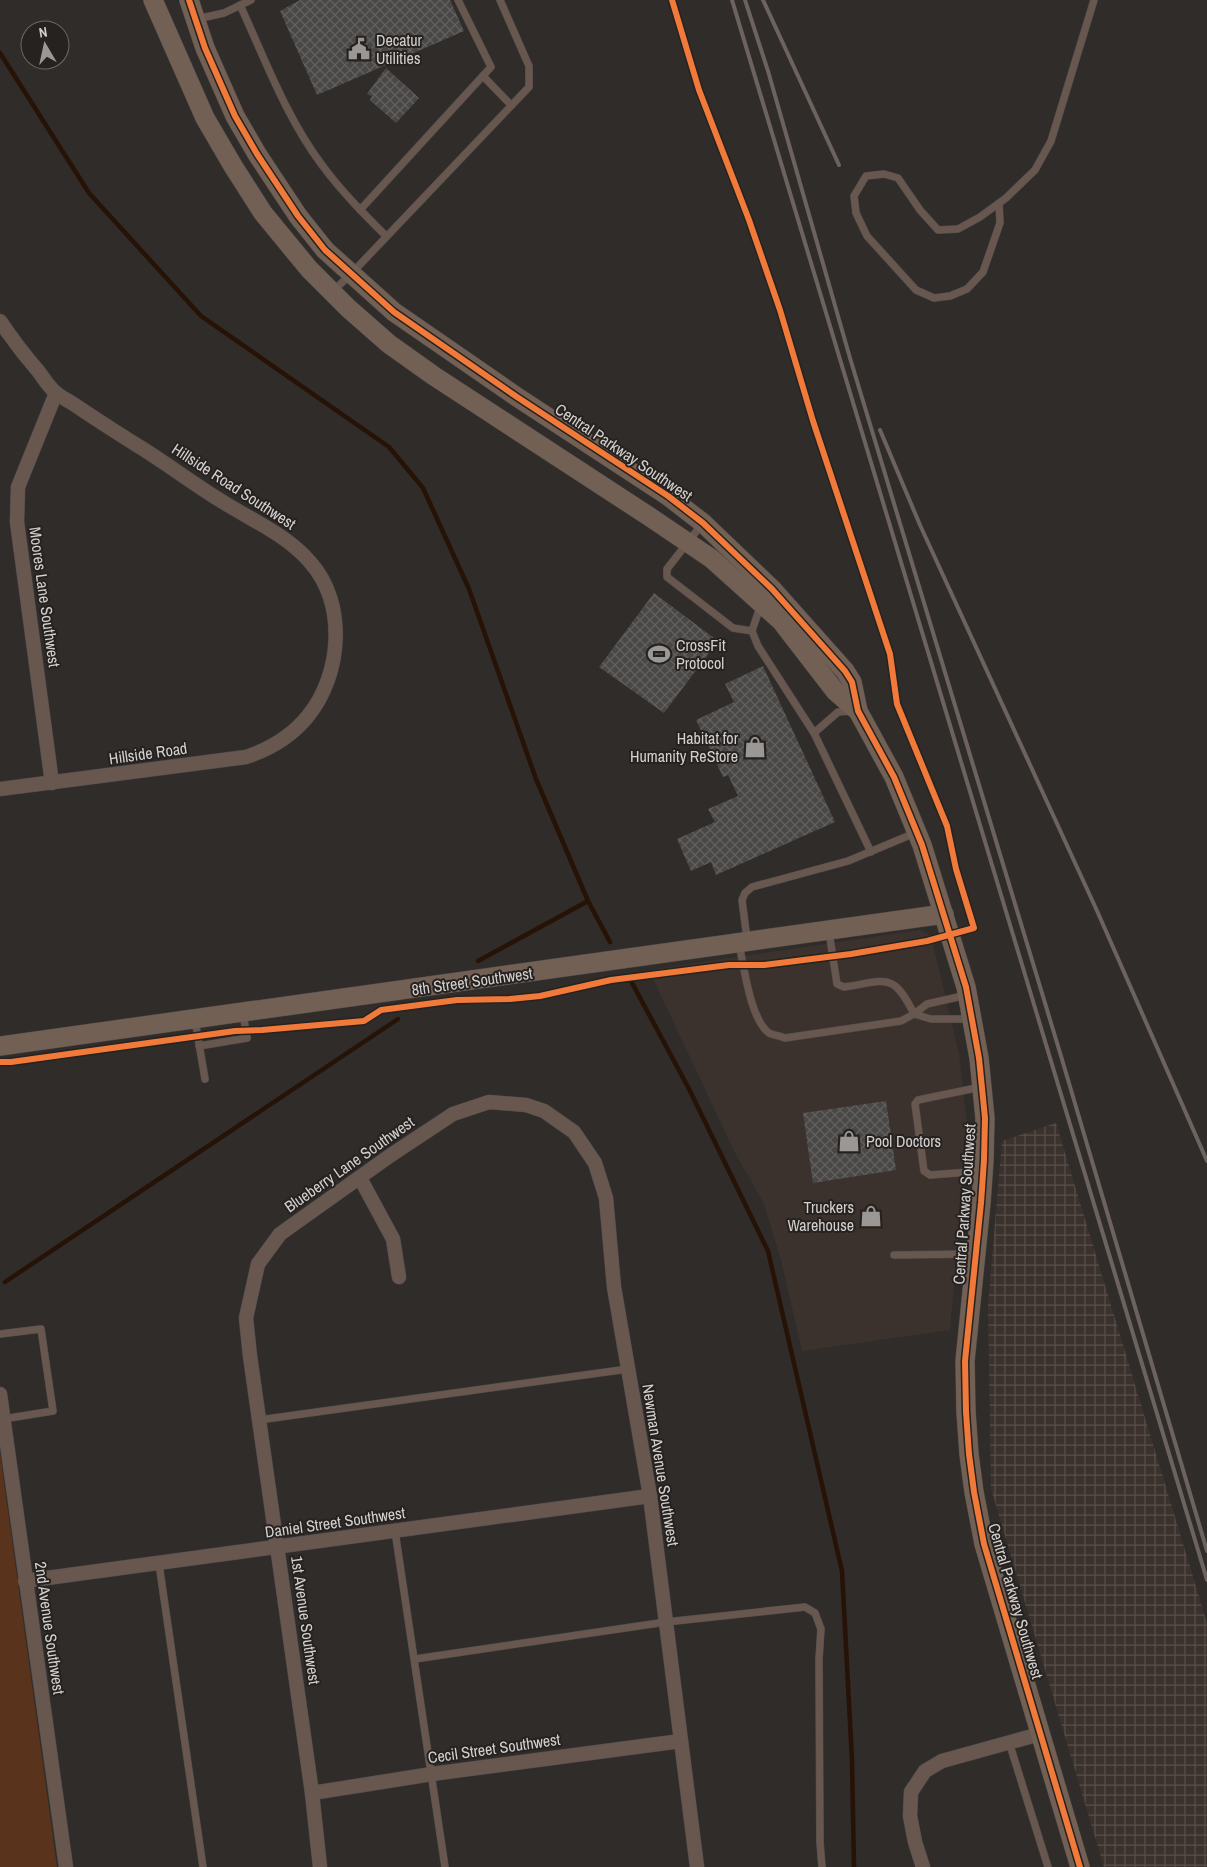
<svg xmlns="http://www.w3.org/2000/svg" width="1207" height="1867" viewBox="0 0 1207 1867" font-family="'Archivo Narrow',sans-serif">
<defs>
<pattern id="industrial-grid" width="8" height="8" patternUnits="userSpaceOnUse" patternTransform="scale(1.25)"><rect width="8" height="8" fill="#3c322d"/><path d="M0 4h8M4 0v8" fill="none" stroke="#574f4a"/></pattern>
<pattern id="building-cross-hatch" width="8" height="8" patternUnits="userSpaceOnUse" patternTransform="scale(1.25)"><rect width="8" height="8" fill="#494846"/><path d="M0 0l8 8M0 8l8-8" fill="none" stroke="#626160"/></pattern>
</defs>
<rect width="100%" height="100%" fill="#2f2c2a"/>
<path fill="#3c322d" d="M920,930L931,936L959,1053L968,1135L950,1330L802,1351L781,1260L764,1204L734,1151L649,970Z"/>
<path fill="url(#industrial-grid)" d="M1056,1123L1207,1623V1867H1104L991,1489L988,1305L1002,1141Z"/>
<path fill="#59331b" d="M0,1453L57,1867H0Z"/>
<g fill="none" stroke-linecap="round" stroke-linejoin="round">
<g stroke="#271206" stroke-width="4.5">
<path d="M0,53L89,193L201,316L389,447L423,488L469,589L536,779L588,901L610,942"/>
<path d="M478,961L588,901"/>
<path d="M631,981L688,1087L768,1251L842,1571L852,1760L854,1867"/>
<path d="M5,1282L398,1019"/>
</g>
</g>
<g fill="url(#building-cross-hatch)">
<path d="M300,0H450L464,31L317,95L280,11Z"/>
<path d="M386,68L419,98L396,123L370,100L372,96L367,94Z"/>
<path d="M654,593L718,641L664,713L599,667Z"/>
<path d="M763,666L835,822L716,875L711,862L691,871L677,839L715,822L708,809L738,796L728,775L723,777L696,720L734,702L725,684Z"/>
<path d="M886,1101L896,1170L813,1183L803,1113Z"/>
</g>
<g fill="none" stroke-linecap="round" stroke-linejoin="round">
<g stroke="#4c4a49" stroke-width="8">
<g id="lane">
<path d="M240,5C265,59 286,117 322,165C341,191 364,214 386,236"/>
<path d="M197,19L224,13L251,0"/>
<path d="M483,76L511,105"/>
<path d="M999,203L1000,223L983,272L967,289L950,296L934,298L916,290L867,236L856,213L854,196L866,176L884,174L898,178L920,210L938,230L958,229L980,217L1006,198L1035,170L1051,141L1094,0"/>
<path d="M360,210L491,67L458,0"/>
<path d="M332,292L351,274L529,87V66L500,0"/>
<path d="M702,524L667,569V577L733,628L752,631"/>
<path d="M761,604L752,631L758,646L814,733L871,852"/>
<path d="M814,733L838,712L853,711"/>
<path d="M747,939L742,900L745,893L752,887L848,861L915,833"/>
<path d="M739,944C744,966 750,1019 769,1033C773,1035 780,1036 785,1038L901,1021L914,1014C893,971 886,981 844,987L837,984L829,932"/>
<path d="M967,995L927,1004L914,1014L931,1019H971"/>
<path d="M195,1020L205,1079"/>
<path d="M199,1046L247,1038L243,1013"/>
<path d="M981,1087L918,1100L915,1104L924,1171L930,1175L983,1171"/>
<path d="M894,1255L974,1254"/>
<path d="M0,1334L41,1329L53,1411L3,1419"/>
<path d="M259,1420L628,1369"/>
<path d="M395,1531L445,1867"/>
<path d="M159,1564L203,1867"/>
<path d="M415,1659L666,1622L805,1607L815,1613L821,1629L819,1659L820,1842L822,1867"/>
<path d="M1009,1742L1048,1867"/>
</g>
</g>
<g stroke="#4c4a49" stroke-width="15">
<g id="street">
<path d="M0,321C12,339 25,356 39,372C44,379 49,387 56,393C62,398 71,402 78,407C97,420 116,432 135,444C165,462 193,484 223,502C253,521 287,535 310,562C347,603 342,674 308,716C292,736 270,749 246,757L0,789"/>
<path d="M52,783L17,522L18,487L56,393"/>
<path d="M360,1178L393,1239L399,1277"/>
<path d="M0,1394L66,1867"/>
<path d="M25,1581L650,1496"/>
<path d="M312,1793L432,1774L681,1741"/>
<path d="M320,1867L312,1793L250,1356L246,1318L258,1264L280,1234L391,1155L453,1114L489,1102L526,1105L544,1111L574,1132L595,1163L606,1198L614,1287L650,1496L697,1867"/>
<path d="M923,1867L915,1842L910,1816L911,1792L925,1771L942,1761L1040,1734"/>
</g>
</g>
<g stroke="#4c4a49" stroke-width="20">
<g id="secondary">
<path d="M153,0L205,118L233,166L263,213L309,269L348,308L389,344L434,376L650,517L712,559L781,621L835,691L858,711"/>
<path d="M189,0L205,48L235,116L257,154L298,216L325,250L394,312L517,397L668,496L703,523L772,589L845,671L852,682L858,711L894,777L922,845L966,987L979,1058L985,1118L984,1160L981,1203L965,1361L966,1412L969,1454L974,1492L984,1544L1080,1867"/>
<path d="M0,1046L944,914"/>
</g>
</g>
<use href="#lane" stroke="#67574e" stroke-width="7"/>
<use href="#street" stroke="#67574e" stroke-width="14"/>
<use href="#secondary" stroke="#736054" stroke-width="19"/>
<g stroke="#6c635f" stroke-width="4">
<path d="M732,0L1207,1580"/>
<path d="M745,0L768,71L850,358L1061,1056L1207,1551"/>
<path d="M763,0L839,165"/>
<path d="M880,430L920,525L1098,913L1207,1161"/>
</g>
<g stroke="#26221f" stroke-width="9">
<g id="cycleway">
<path d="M189,0L205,48L235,116L257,154L298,216L325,250L394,312L517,397L668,496L703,523L772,589L845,671L852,682L858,711L894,777L922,845L966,987L979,1058L985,1118L984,1160L981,1203L965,1361L966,1412L969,1454L974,1492L984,1544L1080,1867"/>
<path d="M0,1062H11L235,1031L262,1030L364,1021L381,1010L457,1000L510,999L540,996L611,980L729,965H764L851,954L927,941L974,928L956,869L947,826L897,704L890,654L813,421L780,310L749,220L699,90L672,0"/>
</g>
</g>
<use href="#cycleway" stroke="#f17a3a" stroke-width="6"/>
</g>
<defs>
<g id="civic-bare" transform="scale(1.725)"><path d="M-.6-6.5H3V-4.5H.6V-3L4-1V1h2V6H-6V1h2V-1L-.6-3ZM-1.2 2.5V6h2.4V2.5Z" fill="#9a9795" stroke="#26221f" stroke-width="2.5" paint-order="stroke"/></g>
<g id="stadium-bare" transform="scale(1.725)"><path d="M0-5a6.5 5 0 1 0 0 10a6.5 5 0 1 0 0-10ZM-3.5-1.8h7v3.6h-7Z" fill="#9a9795" stroke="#26221f" stroke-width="2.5" paint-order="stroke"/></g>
<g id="shop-bare" transform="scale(1.725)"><path d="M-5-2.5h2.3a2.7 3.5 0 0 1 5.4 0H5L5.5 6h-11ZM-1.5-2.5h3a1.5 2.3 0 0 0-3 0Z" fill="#9a9795" stroke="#26221f" stroke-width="2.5" paint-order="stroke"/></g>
</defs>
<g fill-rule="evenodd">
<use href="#civic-bare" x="359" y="49"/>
<use href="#stadium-bare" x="659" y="654"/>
<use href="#shop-bare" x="755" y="747"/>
<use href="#shop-bare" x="849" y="1141"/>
<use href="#shop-bare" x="871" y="1216"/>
</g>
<g text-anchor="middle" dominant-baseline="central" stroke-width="4" stroke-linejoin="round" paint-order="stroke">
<g font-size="16" fill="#d4d0cf" stroke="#26221f" text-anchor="start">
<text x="376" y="40">Decatur<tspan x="376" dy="18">Utilities</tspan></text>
<text x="676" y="645">CrossFit<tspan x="676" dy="18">Protocol</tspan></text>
<text x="738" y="738" text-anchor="end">Habitat for<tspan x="738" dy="18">Humanity ReStore</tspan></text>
<text x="866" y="1141">Pool Doctors</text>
<text x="854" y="1207" text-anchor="end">Truckers<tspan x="854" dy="18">Warehouse</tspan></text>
</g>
<g font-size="16" fill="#d4d0cf" stroke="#26221f">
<text transform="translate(624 452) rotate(34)">Central Parkway Southwest</text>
<text transform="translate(234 486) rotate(33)">Hillside Road Southwest</text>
<text transform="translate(45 597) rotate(82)">Moores Lane Southwest</text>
<text transform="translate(148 753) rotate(-8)">Hillside Road</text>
<text transform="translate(472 981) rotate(-8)">8th Street Southwest</text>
<text transform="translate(349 1164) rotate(-35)">Blueberry Lane Southwest</text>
<text transform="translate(964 1204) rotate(-86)">Central Parkway Southwest</text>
<text transform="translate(661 1465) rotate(81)">Newman Avenue Southwest</text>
<text transform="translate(335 1522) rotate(-8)">Daniel Street Southwest</text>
<text transform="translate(1016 1601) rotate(74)">Central Parkway Southwest</text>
<text transform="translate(306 1620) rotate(82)">1st Avenue Southwest</text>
<text transform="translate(50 1628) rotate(82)">2nd Avenue Southwest</text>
<text transform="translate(494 1748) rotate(-8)">Cecil Street Southwest</text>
</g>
</g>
<g transform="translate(45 45) rotate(351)"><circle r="24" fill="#26221f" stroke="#6c6865"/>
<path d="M0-4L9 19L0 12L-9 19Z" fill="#9a9795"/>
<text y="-8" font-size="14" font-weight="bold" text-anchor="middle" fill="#d4d0cf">N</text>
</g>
</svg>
